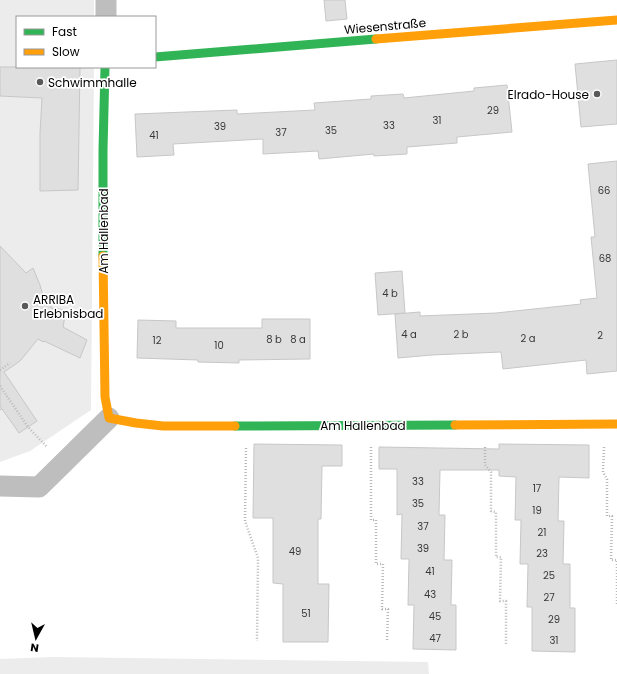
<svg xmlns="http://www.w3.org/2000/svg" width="617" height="674" viewBox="0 0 617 674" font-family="Poppins,sans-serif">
<rect width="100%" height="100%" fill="#fff"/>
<g fill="#ececec">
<path d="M0,0H94V17H17V67H94L91,410L30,451L0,462Z"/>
<path d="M54,657L428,662L429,674H0V659Z"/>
</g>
<g fill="#dfdfdf" stroke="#c7c7c7">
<path d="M324,0H345L347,19L326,21Z"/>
<path d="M617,60V124L581,127L575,64Z"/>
<path d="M0,67H80L78,190L40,191V133L42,98L0,96Z"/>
<path d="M507,85L512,132L457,137V143L407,147V154L374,156V154L319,159L318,151L263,154V139L173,144L174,155L137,157L135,114L237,110V114L315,110L314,103L371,99V96L403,94L404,98L474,91V88Z"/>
<path d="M617,161V371L587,374L586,360L503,369L501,352L432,355L398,358L395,314L420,312V316L496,313L581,304L580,300L597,298L591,237H595L588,164Z"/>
<path d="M0,246L26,273L33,268L40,285L45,303L51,302V308L66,310L63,327L87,340L80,358L44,341L43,342L38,339L20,361L4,372L37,421L19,433L0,406Z"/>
<path d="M402,271L405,313L378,315L375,273Z"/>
<path d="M262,319H310V359L239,360V363L198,362V360L137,358L138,320L176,321V328H262Z"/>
<path d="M254,444L342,445V466H322L321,519H318V584H329L328,642H283V584L273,583V518H253Z"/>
<path d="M499,444L589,445V478L559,477L558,521H564L563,564H570V608H575V652L532,651V607H527L528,564H520L521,520H515L516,477L499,476V470H440L439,515H445L444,560H452L451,605H456V650L413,649L414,605H408L409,559H401L402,514L397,515V469H379V447L499,449Z"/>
</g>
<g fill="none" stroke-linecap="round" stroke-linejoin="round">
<g stroke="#b9b9b9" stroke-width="2.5" stroke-dasharray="1 2" stroke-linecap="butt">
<path d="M0,370L10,363"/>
<path d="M0,386L28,427L47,447"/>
<path d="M0,409L1,412"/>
<path d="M371,447V520H376V564H383L382,609H388L387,642"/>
<path d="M485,447V465L491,472V511L496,512V557H501L500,601H506V644"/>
<path d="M604,447L603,472L607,479V516H612L611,560H617V605"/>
<path d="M246,448L245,521L258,558L257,641"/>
</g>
<g stroke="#bebebe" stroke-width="21">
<path d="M106,17V0"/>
<path d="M0,486L39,487L109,418"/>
</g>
<g stroke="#30b455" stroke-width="9">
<path d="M155,57L376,39"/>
<path d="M103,256V150L105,67"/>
<path d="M235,426L455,425"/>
</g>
<g stroke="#ff9f0a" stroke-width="9">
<path d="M376,39L617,20"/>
<path d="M103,256L105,397L109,418L136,423L163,426H235"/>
<path d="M455,425L617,424"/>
</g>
</g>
<g fill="#595959" stroke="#fff" stroke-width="1.5">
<circle cx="40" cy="82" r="4"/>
<circle cx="597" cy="94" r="4"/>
<circle cx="25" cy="306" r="4"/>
</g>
<g text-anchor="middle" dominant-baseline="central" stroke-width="3.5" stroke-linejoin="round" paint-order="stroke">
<g font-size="10" fill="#383838">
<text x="493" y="110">29</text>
<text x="437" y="120">31</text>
<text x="389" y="125">33</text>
<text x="220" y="126">39</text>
<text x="331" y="130">35</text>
<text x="281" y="132">37</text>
<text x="154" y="135">41</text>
<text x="604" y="190">66</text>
<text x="605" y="258">68</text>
<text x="390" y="293">4 b</text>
<text x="409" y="334">4 a</text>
<text x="461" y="334">2 b</text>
<text x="600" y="335">2</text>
<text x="528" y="338">2 a</text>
<text x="274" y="339">8 b</text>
<text x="298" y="339">8 a</text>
<text x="157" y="340">12</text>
<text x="219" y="345">10</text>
<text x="418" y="481">33</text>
<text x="537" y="488">17</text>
<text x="418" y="503">35</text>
<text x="537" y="510">19</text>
<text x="423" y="526">37</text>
<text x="542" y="532">21</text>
<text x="423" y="548">39</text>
<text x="295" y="551">49</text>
<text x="542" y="553">23</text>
<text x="430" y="571">41</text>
<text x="549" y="575">25</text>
<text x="430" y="594">43</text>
<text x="549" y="597">27</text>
<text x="306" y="613">51</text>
<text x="435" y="616">45</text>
<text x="554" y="619">29</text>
<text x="435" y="638">47</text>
<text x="554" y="640">31</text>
</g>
<g font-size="12" fill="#000" stroke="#fff">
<text transform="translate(385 26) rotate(-5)">Wiesenstraße</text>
<text transform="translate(103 231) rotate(-90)">Am Hallenbad</text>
<text x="363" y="425">Am Hallenbad</text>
</g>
<g font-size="12" fill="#000" stroke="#fff" text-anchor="start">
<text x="48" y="82">Schwimmhalle</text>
<text x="589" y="94" text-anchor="end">Elrado-House</text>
<text x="33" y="299">ARRIBA<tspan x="33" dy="14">Erlebnisbad</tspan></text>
</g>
</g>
<rect x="16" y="16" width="140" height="52" fill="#ffffff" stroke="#999999"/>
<rect x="24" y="29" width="20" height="6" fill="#30b455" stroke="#999999"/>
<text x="52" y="36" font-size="12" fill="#000000">Fast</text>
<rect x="24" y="49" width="20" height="6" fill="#ff9f0a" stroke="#999999"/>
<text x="52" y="56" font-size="12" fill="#000000">Slow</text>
<g transform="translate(36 638) rotate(188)" stroke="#ffffff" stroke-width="3" paint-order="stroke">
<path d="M0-3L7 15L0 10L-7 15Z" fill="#000000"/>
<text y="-6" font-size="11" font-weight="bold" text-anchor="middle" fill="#000000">N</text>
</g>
</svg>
